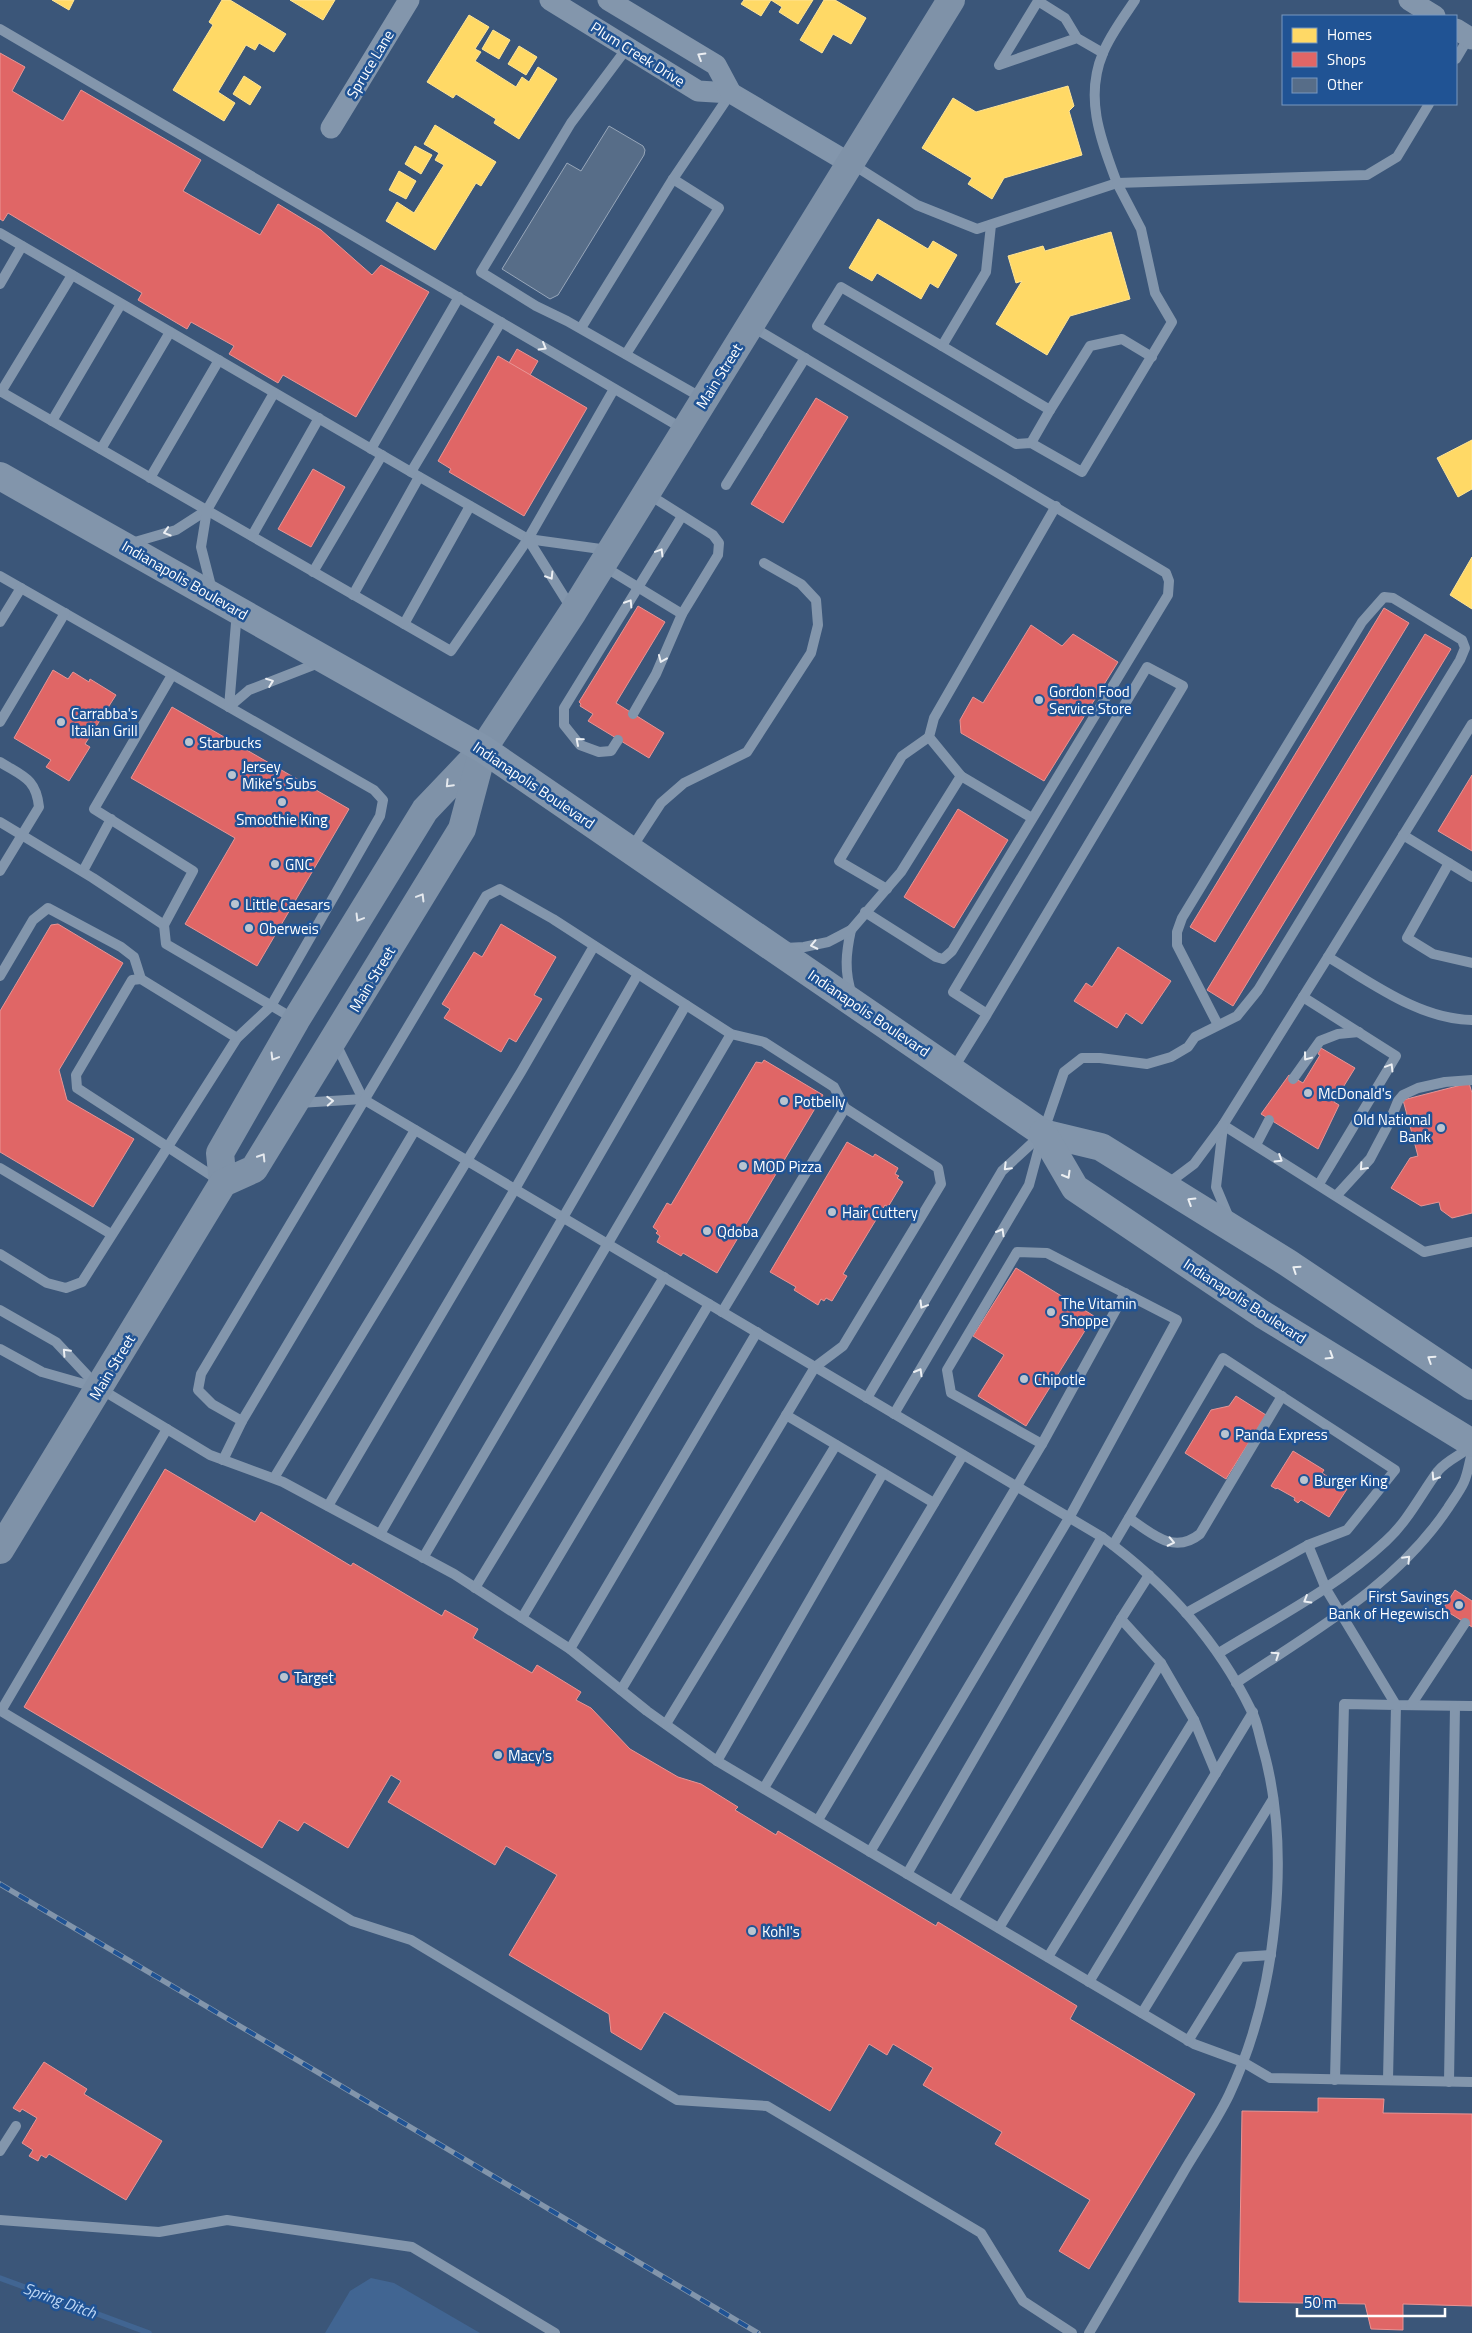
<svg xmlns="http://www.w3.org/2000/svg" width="1472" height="2333" viewBox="0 0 1472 2333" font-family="'Titillium Web',sans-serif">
<rect width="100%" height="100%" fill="#3b5679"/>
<path fill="#416592" d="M371,2278L394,2283L480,2333H325L350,2291Z"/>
<g fill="#ffd966" stroke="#ffe494">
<path d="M52,0H74L69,10Z"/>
<path d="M222,0H230L286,34L274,52L259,43L255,50L246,45L218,92L235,103L224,121L173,90L213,25L209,22Z"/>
<path d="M290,0H335L323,20Z"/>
<path d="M744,0H771L761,16L741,4Z"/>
<path d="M771,0H813L798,24L779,12L782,7Z"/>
<path d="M824,0H835L866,18L851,44L833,34L822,53L800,40Z"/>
<path d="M469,15L489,27L475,49L481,52L475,61L516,87L522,77L529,82L538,67L557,79L519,139L494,123L496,119L456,94L453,98L427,82Z"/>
<path d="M493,30L510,40L499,59L482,49Z"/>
<path d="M519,46L537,57L526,75L508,64Z"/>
<path d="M244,76L261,87L250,105L233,94Z"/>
<path d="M1068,86L1074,106L1069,111L1082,155L1004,178L992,199L968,184L972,178L922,148L953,98L976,112Z"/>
<path d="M435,125L496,162L481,186L476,183L435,250L386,221L397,202L414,213L444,165L435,160L439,153L424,144Z"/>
<path d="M415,146L432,155L421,174L405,164Z"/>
<path d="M399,171L416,181L406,199L389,190Z"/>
<path d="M878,219L928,249L933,241L957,255L938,288L930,283L921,299L877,273L872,281L849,268Z"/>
<path d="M1111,232L1130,299L1070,316L1047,355L996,324L1022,281L1016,283L1008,256L1043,246L1045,251Z"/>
<path d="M1472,440V489L1458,497L1437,458Z"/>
<path d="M1472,557V609L1450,595Z"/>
</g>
<g fill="#e06666" stroke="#e99494">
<path d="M0,53L25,67L12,91L63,121L81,90L201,160L183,191L260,235L278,204L321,230L372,275L381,265L429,292L356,417L283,375L278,383L229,354L234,346L191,322L187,329L138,300L142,293L8,213L3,221L0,219Z"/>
<path d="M517,349L538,361L530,375L509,363Z"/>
<path d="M498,356L587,408L524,516L449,472L451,469L438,461Z"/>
<path d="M816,398L848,417L783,523L751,504Z"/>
<path d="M313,469L345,487L311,547L278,529Z"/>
<path d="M638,606L665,622L616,703L664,733L649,758L588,721L593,714L580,706L581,704L579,702Z"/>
<path d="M1384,608L1409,623L1215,942L1190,927Z"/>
<path d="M1031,625L1062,646L1073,634L1118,662L1044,781L961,733L960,720L973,697L983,703Z"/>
<path d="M1425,634L1451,649L1233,1006L1207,990Z"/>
<path d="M53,670L68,679L73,672L89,682L90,679L116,695L85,744L90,747L69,781L46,767L51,760L14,738Z"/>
<path d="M172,707L349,809L257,966L185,924L235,838L131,778Z"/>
<path d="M1472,775V851L1438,831Z"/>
<path d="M958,809L1008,840L954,928L904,897Z"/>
<path d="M58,924L123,963L59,1070L67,1100L134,1139L93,1207L0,1152V1011L51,925Z"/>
<path d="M501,924L556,957L534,995L542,999L516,1042L509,1038L501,1052L444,1018L450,1009L442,1004L474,952L482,957Z"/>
<path d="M1118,947L1171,981L1142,1024L1126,1013L1117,1028L1074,1001L1086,983L1092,987Z"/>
<path d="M1321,1048L1355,1068L1334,1102L1339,1105L1318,1149L1261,1114L1289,1075L1303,1083L1320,1055L1318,1054Z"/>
<path d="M764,1060L823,1095L717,1273L683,1253L681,1256L657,1242L660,1236L656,1233L658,1231L653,1227L667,1203L671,1205L756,1062L762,1063Z"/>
<path d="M1469,1083L1472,1093V1213L1452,1218L1441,1210L1439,1202L1421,1206L1391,1188L1410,1158L1418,1156L1403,1100Z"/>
<path d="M847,1142L873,1157L875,1154L898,1168L895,1174L899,1176L897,1178L903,1182L888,1207L885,1205L843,1274L847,1276L832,1301L826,1298L824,1301L821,1299L818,1305L794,1290L796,1287L770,1272Z"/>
<path d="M1016,1268L1094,1316L1026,1426L978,1396L1004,1355L973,1336Z"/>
<path d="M1236,1396L1266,1415L1226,1479L1185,1453L1211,1410L1229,1406Z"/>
<path d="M1293,1451L1324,1470L1322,1473L1347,1489L1329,1517L1301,1500L1298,1503L1294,1500L1295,1498L1277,1488L1276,1489L1271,1486Z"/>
<path d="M165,1469L255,1522L261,1512L351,1566L353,1563L442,1616L445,1610L478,1629L473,1638L532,1673L537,1665L581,1692L576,1700L591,1708L630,1749L678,1777L701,1784L738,1807L735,1810L776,1835L778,1831L936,1926L938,1922L1077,2006L1070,2019L1195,2094L1089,2269L1059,2251L1090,2200L995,2144L1002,2132L923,2085L933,2068L893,2044L887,2055L869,2044L830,2111L664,2012L641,2050L611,2032L609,2014L509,1955L557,1875L506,1846L495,1865L388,1802L401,1781L391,1775L348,1848L304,1822L298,1831L279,1820L262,1848L24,1707Z"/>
<path d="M1455,1590L1472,1601V1627L1443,1609Z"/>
<path d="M44,2062L87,2089L84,2094L162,2141L126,2200L49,2154L46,2158L41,2155L38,2161L29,2156L33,2150L22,2143L37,2118L22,2109L20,2112L13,2108Z"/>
<path d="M1318,2098L1384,2099L1383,2113L1472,2114V2306L1403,2304V2330L1371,2329L1365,2304L1239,2302L1242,2111L1318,2112Z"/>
</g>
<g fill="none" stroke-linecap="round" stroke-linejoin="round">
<path stroke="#416592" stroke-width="5.5" d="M0,2278L149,2333"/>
</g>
<path fill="#576d88" stroke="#98a7ba" d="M609,126L643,146L645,150L644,155L558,295L550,299L502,269L567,163L581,171Z"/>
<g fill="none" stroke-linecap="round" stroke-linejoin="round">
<g stroke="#8396ac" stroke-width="10">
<path d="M0,29L685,430"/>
<path d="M1077,38L999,65L1038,1L1065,18L1077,38L1103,53"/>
<path d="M627,48L571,123L481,272L536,306L567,321L704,399"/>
<path d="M1456,59L1469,37"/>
<path d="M852,164L917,205L977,229L1117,183C1101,140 1084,98 1103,53C1110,35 1124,17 1135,0"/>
<path d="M991,225L986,272L942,346L841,287L817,326L1016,444L1031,443L1082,472L1172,322L1155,293L1141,229L1117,183L1367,175L1397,157L1429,104"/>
<path d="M0,233L411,472"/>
<path d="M0,284L22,246"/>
<path d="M501,322L411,472L528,539L608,550"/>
<path d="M751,326L1166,573L1169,581L1168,595L952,951L943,959L936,957L865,912"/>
<path d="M581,328L673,179"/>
<path d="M942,346L1050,410L1090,346L1122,339L1152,357"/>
<path d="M626,354L719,208L673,179L731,93"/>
<path d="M0,391L451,651L528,539L614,389"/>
<path d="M1,392L72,275"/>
<path d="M52,421L121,304"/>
<path d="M1031,443L1050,410"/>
<path d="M101,449L170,332"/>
<path d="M371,449L459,297"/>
<path d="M150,478L219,360"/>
<path d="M726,485L805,358"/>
<path d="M252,536L319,418"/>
<path d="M528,539L573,611"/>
<path d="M128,544L176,530L207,510"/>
<path d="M603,566L682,614"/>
<path d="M313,572L382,455"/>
<path d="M0,576L374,790L383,800L380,816L271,1006L237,1038L82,1282L66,1288L47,1283L0,1254"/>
<path d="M212,590L201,547L207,510L274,393"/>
<path d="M353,595L419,477"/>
<path d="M0,622L21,588"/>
<path d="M404,624L470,506"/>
<path d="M229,707L249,690L321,662"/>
<path d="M229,707L237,611"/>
<path d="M633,714L656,674L682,614L718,555L719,543L713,535L648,494"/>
<path d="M0,722L65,613"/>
<path d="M618,740L611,751L599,752L580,745L564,725V708L682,516"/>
<path d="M0,762C22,776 36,778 39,807L0,871"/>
<path d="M961,776L1032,818"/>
<path d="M0,822L93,878L164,925L166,944L296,1020"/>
<path d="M1403,835L1472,877"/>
<path d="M631,849L661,803L684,783L747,752L811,653L818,625L816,600L801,584L764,563"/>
<path d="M1449,863L1407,938L1433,954L1472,963"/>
<path d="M83,871L111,819"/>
<path d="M887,889L839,861L902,756L929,737"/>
<path d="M164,925L193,871L94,809L172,675"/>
<path d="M851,930C846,953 844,971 852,995"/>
<path d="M785,948L804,947L828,942L851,930L901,872L961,776L929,737L934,718L1056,506"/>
<path d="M1328,957L1472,724"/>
<path d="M0,976L33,920L48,908L121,947L134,957L141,979"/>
<path d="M1303,997L1396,1056L1319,1184"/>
<path d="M335,1042L363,1099L1102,1537C1165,1583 1217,1640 1251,1710C1257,1721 1259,1734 1262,1745C1293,1851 1276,1996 1229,2095C1216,2122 1198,2147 1183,2173C1152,2226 1120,2280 1089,2333"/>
<path d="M953,1069L987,1014L953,992L1147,667L1183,686L987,1014"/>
<path d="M1293,1079L1320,1041L1338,1034L1359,1032"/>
<path d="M299,1103L363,1099"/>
<path d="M1223,1125L1424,1252L1472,1242"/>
<path d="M1223,1126L1216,1187L1229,1218"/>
<path d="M1256,1145L1269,1120"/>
<path d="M0,1168L111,1234"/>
<path d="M220,1181L77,1088L76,1075L132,980L141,979L237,1038"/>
<path d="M1166,1185L1194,1164L1223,1125L1328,957C1372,983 1419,1019 1472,1020"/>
<path d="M1337,1195L1370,1159L1389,1123L1398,1101L1403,1095L1418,1088L1445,1082L1472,1080"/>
<path d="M0,1310L56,1342L99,1388L210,1455L283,1482L454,1574L570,1649L647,1711L717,1761L1194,2044L1243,2062L1270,2078L1472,2082"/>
<path d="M722,1312L845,1108"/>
<path d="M0,1349L42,1372L98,1388"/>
<path d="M867,1398L1002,1171L1042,1134"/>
<path d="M894,1414L1029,1185L1043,1133L1064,1072L1082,1058H1100L1147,1064L1171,1057L1188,1047L1195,1037L1237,1016L1258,990L1460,660L1465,648L1462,640L1393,598L1384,597L1362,622L1182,918L1177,932V945L1218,1025"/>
<path d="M786,1415L934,1503"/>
<path d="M242,1421L415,1130"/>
<path d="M167,1429L1,1711L352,1921L411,1940L677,2100L767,2106L981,2233L1023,2301L1072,2333"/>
<path d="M1042,1444L1125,1293"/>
<path d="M223,1460L242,1421L212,1404L198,1390L201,1374L486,896L500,889L553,919L731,1034L764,1042L834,1087L845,1108L938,1168L941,1184L843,1346L815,1367L621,1690"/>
<path d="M274,1478L521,1072L594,946"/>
<path d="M328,1506L515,1189L638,974"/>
<path d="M1129,1518C1152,1534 1174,1555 1200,1534L1282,1396"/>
<path d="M380,1534L686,1005"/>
<path d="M1113,1545L1223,1358L1395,1470L1347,1530L1308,1545L1186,1613"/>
<path d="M1308,1545L1326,1589L1396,1705L1472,1706"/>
<path d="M423,1558L731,1034"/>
<path d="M1149,1575L1121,1619L1161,1663L1194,1720L1216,1773"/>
<path d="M475,1588L664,1277"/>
<path d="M522,1618L709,1304"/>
<path d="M570,1649L757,1332"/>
<path d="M1219,1653C1276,1618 1337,1587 1386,1541C1408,1521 1421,1494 1438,1471C1446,1461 1462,1454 1472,1446"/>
<path d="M1236,1683C1312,1632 1396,1586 1448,1508C1453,1500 1460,1491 1464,1482C1468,1473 1469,1463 1472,1453"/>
<path d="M1411,1705L1465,1623"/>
<path d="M666,1724L836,1445"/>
<path d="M717,1761L883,1473"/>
<path d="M764,1788L963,1455"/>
<path d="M818,1820L1042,1444L951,1393L947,1370L1017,1252L1047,1253L1177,1320L1069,1518L870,1852"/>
<path d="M907,1874L1102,1537"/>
<path d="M953,1901L1121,1619"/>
<path d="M999,1928L1161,1663"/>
<path d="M1048,1957L1194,1720"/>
<path d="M1089,1982L1253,1712"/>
<path d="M1142,2013L1273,1799"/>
<path d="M1188,2041L1240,1957L1271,1955"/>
<path d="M1335,2080L1344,1704L1396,1705L1388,2080"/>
<path d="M1449,2082L1455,1706"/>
<path d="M0,2151L16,2126"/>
<path d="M0,2220L159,2232L227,2220L412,2247L555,2333"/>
</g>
<g stroke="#8396ac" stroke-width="21">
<path d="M550,0L698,91L731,93L851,164"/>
<path d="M608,0L716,65L731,93"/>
<path d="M1409,0L1435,16"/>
<path d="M1456,29L1472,39"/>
<path d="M331,128L409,0"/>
</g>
<g stroke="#7f92a8" stroke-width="28">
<path d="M223,1183L220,1153L296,1020L425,810L483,749L573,612L951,0"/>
<path d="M0,1550L223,1183L254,1169L462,829L483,750"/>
</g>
<g stroke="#8295ab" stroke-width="28">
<path d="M0,476L483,749L1043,1133L1101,1147L1288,1263L1472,1386"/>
<path d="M1043,1133L1075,1188L1262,1314L1472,1443"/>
</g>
<g stroke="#8295ab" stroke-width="5.5">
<path id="rail" d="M0,1884L758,2333"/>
</g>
<use href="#rail" stroke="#205394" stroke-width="4" stroke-dasharray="11" stroke-linecap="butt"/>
</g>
<defs><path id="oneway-chevron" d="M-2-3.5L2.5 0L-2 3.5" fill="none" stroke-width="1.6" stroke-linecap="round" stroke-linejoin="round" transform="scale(1.25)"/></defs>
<g stroke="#eceff3">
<use href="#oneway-chevron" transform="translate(701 56) rotate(-149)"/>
<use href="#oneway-chevron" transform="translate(543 347) rotate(30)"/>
<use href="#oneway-chevron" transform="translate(167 532) rotate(163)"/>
<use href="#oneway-chevron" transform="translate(660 552) rotate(-59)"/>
<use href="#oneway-chevron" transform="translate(550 576) rotate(58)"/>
<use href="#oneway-chevron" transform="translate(629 603) rotate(-58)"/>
<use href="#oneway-chevron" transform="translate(662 659) rotate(113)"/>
<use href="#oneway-chevron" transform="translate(270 682) rotate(-21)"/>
<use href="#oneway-chevron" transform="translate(579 741) rotate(-139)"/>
<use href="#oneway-chevron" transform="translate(814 945) rotate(168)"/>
<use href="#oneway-chevron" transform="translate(1307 1057) rotate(127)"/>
<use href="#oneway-chevron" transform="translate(1390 1067) rotate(-59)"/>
<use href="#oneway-chevron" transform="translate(330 1101) rotate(-3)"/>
<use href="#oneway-chevron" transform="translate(1279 1159) rotate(32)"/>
<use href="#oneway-chevron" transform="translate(1007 1167) rotate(135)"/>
<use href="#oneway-chevron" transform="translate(1363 1167) rotate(132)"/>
<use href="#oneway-chevron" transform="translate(1001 1232) rotate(-60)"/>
<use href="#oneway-chevron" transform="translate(923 1305) rotate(121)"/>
<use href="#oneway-chevron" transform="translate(66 1352) rotate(-133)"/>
<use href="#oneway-chevron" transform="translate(919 1372) rotate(-60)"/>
<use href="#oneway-chevron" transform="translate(1435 1477) rotate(123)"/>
<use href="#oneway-chevron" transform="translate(1171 1542) rotate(12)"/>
<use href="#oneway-chevron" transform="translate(1407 1559) rotate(-46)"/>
<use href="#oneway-chevron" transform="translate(1307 1600) rotate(149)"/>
<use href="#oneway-chevron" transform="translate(1276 1655) rotate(-34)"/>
</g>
<g stroke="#e5e9ee">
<use href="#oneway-chevron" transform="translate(449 784) rotate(134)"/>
<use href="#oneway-chevron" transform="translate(421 897) rotate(-59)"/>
<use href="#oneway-chevron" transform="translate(359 918) rotate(121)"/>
<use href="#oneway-chevron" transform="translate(274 1057) rotate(121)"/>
<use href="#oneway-chevron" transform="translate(262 1157) rotate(-58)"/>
</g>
<g stroke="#eceff2">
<use href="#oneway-chevron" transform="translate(1067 1175) rotate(60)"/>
<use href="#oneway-chevron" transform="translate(1191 1201) rotate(-148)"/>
<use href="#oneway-chevron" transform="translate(1296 1269) rotate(-146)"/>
<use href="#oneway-chevron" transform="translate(1330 1356) rotate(32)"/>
<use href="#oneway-chevron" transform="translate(1431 1359) rotate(-147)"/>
</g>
<g fill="#bac4d0" stroke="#205394" stroke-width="2">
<circle cx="1039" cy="700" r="5"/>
<circle cx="61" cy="722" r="5"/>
<circle cx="189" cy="742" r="5"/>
<circle cx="232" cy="775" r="5"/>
<circle cx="282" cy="802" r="5"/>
<circle cx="275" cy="864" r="5"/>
<circle cx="235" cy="904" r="5"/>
<circle cx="249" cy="928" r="5"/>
<circle cx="1308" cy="1093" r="5"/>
<circle cx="784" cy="1101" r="5"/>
<circle cx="1441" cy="1128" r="5"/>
<circle cx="743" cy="1166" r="5"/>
<circle cx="832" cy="1212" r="5"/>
<circle cx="707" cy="1231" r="5"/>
<circle cx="1051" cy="1312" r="5"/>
<circle cx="1024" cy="1379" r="5"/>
<circle cx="1225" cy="1434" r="5"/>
<circle cx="1304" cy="1480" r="5"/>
<circle cx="1459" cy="1605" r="5"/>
<circle cx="284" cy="1677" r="5"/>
<circle cx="498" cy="1755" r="5"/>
<circle cx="752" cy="1931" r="5"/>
</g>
<g text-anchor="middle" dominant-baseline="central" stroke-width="5" stroke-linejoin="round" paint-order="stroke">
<g font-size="15" fill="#fff" stroke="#205394">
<text transform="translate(638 54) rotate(32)">Plum Creek Drive</text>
<text transform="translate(370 64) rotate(-59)">Spruce Lane</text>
<text transform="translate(719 376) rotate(-58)">Main Street</text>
<text transform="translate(185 580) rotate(30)">Indianapolis Boulevard</text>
<text transform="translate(534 785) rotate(34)">Indianapolis Boulevard</text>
<text transform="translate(372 979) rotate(-59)">Main Street</text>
<text transform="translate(869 1013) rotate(34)">Indianapolis Boulevard</text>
<text transform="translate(1245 1301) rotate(33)">Indianapolis Boulevard</text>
<text transform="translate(112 1367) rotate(-59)">Main Street</text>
</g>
<g font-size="15" fill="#fff" stroke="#205394" text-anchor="start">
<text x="1049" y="691">Gordon Food<tspan x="1049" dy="17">Service Store</tspan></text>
<text x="71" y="713">Carrabba's<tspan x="71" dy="17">Italian Grill</tspan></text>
<text x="199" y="742">Starbucks</text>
<text x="242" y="766">Jersey<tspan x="242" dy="17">Mike's Subs</tspan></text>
<text x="282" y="819" text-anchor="middle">Smoothie King</text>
<text x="285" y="864">GNC</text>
<text x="245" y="904">Little Caesars</text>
<text x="259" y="928">Oberweis</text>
<text x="1318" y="1093">McDonald's</text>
<text x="794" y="1101">Potbelly</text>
<text x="1431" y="1119" text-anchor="end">Old National<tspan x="1431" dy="17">Bank</tspan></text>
<text x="753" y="1166">MOD Pizza</text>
<text x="842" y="1212">Hair Cuttery</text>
<text x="717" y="1231">Qdoba</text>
<text x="1061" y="1303">The Vitamin<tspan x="1061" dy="17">Shoppe</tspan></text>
<text x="1034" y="1379">Chipotle</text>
<text x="1235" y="1434">Panda Express</text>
<text x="1314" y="1480">Burger King</text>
<text x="1449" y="1596" text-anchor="end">First Savings<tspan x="1449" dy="17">Bank of Hegewisch</tspan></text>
<text x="294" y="1677">Target</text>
<text x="508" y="1755">Macy's</text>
<text x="762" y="1931">Kohl's</text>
</g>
<g font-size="16" font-style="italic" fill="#bfd8f5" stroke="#205394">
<text transform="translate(60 2300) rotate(20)">Spring Ditch</text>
</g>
</g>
<rect x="1282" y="15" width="175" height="90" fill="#205394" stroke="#7998bf"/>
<rect x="1292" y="28" width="25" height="15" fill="#ffd966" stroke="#7998bf"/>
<text x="1327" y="40" font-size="15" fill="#ffffff">Homes</text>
<rect x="1292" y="52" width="25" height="15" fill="#e06666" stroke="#7998bf"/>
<text x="1327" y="65" font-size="15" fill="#ffffff">Shops</text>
<rect x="1292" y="78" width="25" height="15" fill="#576d88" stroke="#7998bf"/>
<text x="1327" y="90" font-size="15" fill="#ffffff">Other</text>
<path d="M1297 2308v8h148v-8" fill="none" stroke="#ffffff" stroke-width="2.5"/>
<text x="1304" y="2308" font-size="15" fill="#ffffff" stroke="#205394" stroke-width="4" paint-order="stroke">50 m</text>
</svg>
